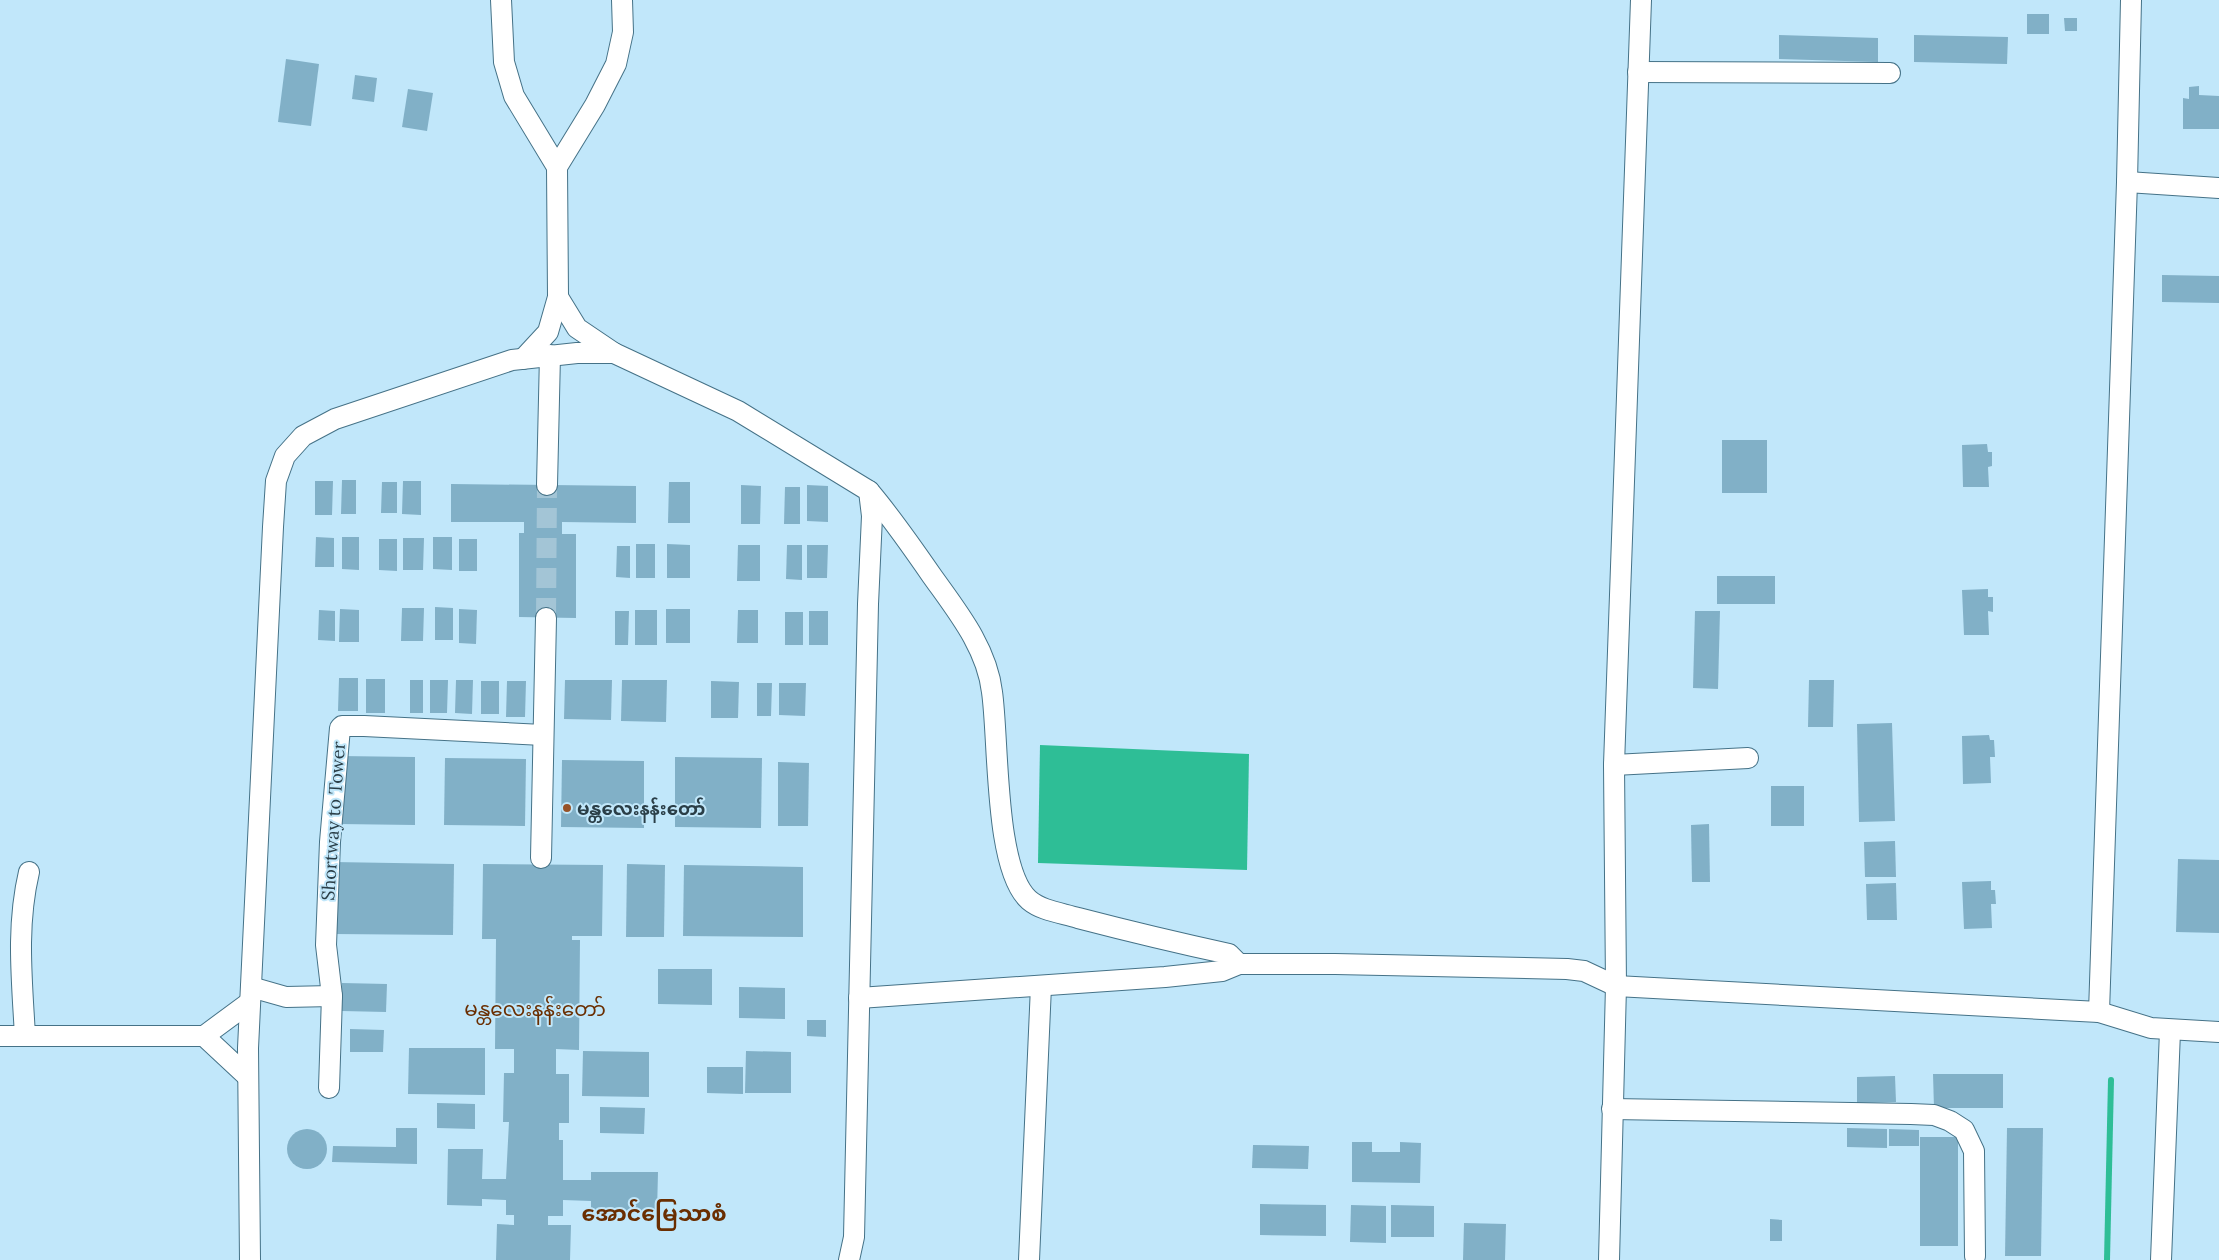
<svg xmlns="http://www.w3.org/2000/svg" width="2219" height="1260" viewBox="0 0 2219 1260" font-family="Lora,'Noto Sans Myanmar',serif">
<rect width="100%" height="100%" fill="#c1e7fa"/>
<path fill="#2ebe96" d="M1040,745L1249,754L1247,870L1038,863Z"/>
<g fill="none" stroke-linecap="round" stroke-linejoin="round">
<path stroke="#2ebe96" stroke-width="6" d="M2107,1260L2111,1080"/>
</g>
<g fill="#81b0c7">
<rect x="2027" y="14" width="22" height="20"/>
<path d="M2064,18H2077V31H2065Z"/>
<path d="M1779,35L1878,38V62L1779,59Z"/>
<path d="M1914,35L2008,37L2007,64L1914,62Z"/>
<path d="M286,59L319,64L311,126L278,122Z"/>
<path d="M355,75L377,78L374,102L352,99Z"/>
<path d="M2199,86V95L2219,96V129H2183V98L2189,99V87Z"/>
<path d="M408,89L433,93L427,131L402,127Z"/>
<path d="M2162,275L2219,276V303L2162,302Z"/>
<rect x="1722" y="440" width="45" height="53"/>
<path d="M1987,444L1988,452H1992V466L1988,467L1989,487H1963L1962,445Z"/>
<path d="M342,480H356V514H341Z"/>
<path d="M315,481H333L332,515H315Z"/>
<path d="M403,481H421V515L402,514Z"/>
<path d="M382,482H397V513H381Z"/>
<path d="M669,482H690V523H668Z"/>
<path d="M451,484L636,486V523L562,522V534H576V618L519,617V533H524V522H451Z"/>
<path d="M741,485L761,486L760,524H741Z"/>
<path d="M807,485L828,486V522L807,521Z"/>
<path d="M785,487H800V524H784Z"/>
<path d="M316,537L334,538V567H315Z"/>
<path d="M342,537H359V570L342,569Z"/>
<path d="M433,537H452V570L433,569Z"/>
<path d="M403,538H424L423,570H403Z"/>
<path d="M379,539H397V571L379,570Z"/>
<rect x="459" y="539" width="18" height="32"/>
<rect x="636" y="544" width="19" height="34"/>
<path d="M667,544L690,545V578H667Z"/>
<path d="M738,545H760V581H737Z"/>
<path d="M787,545H802V580L786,579Z"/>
<path d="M807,545H828L827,578H807Z"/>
<path d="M617,546H630V578L616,577Z"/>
<rect x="1717" y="576" width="58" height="28"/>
<path d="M1988,589V597H1993V612L1988,611L1989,635H1964L1962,590Z"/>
<path d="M435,607L453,608V640H435Z"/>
<path d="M402,608H424L423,641H401Z"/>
<path d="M340,609L359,610V642H339Z"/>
<path d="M459,609L477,610L476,644L459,643Z"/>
<rect x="666" y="609" width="24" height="34"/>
<path d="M319,610L335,611V641L318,640Z"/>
<rect x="635" y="610" width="22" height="35"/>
<path d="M738,610H758V643H737Z"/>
<path d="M615,611H629L628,645H615Z"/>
<rect x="809" y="611" width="19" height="34"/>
<path d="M1695,611H1720L1718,689L1693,688Z"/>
<rect x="785" y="612" width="18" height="33"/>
<path d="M339,678H358V711H338Z"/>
<rect x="366" y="679" width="19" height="34"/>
<rect x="410" y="680" width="13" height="33"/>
<path d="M430,680H448L447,713H430Z"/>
<path d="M456,680H473L472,714L455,713Z"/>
<path d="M565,680H612L611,720L564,719Z"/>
<path d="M622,680H667L666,722L621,721Z"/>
<path d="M1809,680H1834L1833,727H1808Z"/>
<rect x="481" y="681" width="18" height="33"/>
<path d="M507,681H526L525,717H506Z"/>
<path d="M711,681L739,682L738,718H711Z"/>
<path d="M757,683H772L771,716H757Z"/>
<path d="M779,683H806L805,716L779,715Z"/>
<path d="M1892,723L1895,821L1859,822L1857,724Z"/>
<path d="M1989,735L1990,740H1994L1995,757H1990L1991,783L1963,784L1962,736Z"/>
<path d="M340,756L415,757V825L339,824Z"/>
<path d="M675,757L762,758L761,828L675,827Z"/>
<path d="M445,758L526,759L525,826L444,825Z"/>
<path d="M562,760L644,761V828L561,827Z"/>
<path d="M778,762L809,763L808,826H778Z"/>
<rect x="1771" y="786" width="33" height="40"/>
<path d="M1709,824L1710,882H1692L1691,825Z"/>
<path d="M1895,841L1896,877H1865L1864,842Z"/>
<path d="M2178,859L2219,860V933L2176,932Z"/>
<path d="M333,862L454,864L453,935L333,934Z"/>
<path d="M483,864L603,865L602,936H572V940H580L579,1050L556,1049V1074H569V1123H559V1140H563V1180H591V1172H658L657,1212L591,1211V1201L563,1200V1216H548V1225H571L570,1260H496L497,1224L514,1225V1215H506V1200L482,1199V1206L447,1205L448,1149H483L482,1179H506L509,1122H503L504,1073H514V1049H495L496,939H482Z"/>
<path d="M627,864L665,865L664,937H626Z"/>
<path d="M684,865L803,867V937L683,936Z"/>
<path d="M1991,881V890H1995L1996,904H1991L1992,928L1964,929L1962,882Z"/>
<path d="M1896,883L1897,920H1867L1866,884Z"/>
<path d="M658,969H712V1005L658,1004Z"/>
<path d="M342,983L387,984L386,1012L342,1011Z"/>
<path d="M739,987L785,988V1019L739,1018Z"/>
<path d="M807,1020H826V1037L807,1036Z"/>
<path d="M350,1029L384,1030L383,1052H350Z"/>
<path d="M409,1048H485V1095L408,1094Z"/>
<path d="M583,1051L649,1052V1097L582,1096Z"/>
<path d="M746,1051L791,1052V1093H745Z"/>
<path d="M707,1067H743V1094L707,1093Z"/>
<path d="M1933,1074H2003V1108H1934Z"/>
<path d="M1895,1076L1896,1102L1857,1103V1077Z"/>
<path d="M437,1103L475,1104V1129L437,1128Z"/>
<path d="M600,1107L645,1108L644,1134L600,1133Z"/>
<path d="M396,1128H417V1164L332,1162L333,1146L396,1147Z"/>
<path d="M1847,1128L1887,1129V1148L1847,1147Z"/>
<path d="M2007,1128H2043L2041,1256H2005Z"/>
<path d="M1889,1129L1919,1130V1146H1889Z"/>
<circle cx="307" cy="1149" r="20"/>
<rect x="1920" y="1137" width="38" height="109"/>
<path d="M1352,1142H1372V1152H1400V1142L1421,1143L1420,1183L1352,1182Z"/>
<path d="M1253,1145L1309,1146L1308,1169L1252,1168Z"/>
<path d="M1260,1204L1326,1205V1236L1260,1235Z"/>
<path d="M1351,1205L1386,1206V1243L1350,1242Z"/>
<path d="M1391,1205L1434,1206V1237H1391Z"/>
<path d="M1770,1219L1782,1220V1241H1770Z"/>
<path d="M1464,1223L1506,1224L1505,1260H1463Z"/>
</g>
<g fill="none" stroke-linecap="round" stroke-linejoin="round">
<path stroke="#a3c5d6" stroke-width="20" stroke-dasharray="20 10" stroke-linecap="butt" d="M546,618L547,485"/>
<g stroke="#457287" stroke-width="22">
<g id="minor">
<path d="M501,0L504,62L514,96L557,167"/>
<path d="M1638,72L1890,73"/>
<path d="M2127,182L2219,188"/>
<path d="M558,297L577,328L614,353"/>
<path d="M523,359L548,332L558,297L557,167L595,105L616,64L623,32L622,0"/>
<path d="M547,485L550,355"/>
<path d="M869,491C892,518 912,547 932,576C957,611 987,648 992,692C999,740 994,869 1029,900C1042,911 1062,913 1078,918C1128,931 1178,943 1229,954L1239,964"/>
<path d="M1614,765L1748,758"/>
<path d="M541,858L546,618"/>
<path d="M251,987L286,997L332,996"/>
<path d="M859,998L1165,977L1222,971L1239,964H1335L1567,969L1584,971L1616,986L2099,1012L2151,1028L2219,1032"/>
<path d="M2099,1012L2127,182L2131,0"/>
<path d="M0,1036H204L250,1002"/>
<path d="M25,1036C22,980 16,927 29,872"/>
<path d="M204,1036L248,1077"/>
<path d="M329,1088L332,996L326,945L330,842L340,728L342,726H364L543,735"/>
<path d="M1612,1109L1911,1114L1934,1115L1950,1121L1964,1130L1974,1151L1975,1256"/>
<path d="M250,1260L248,1048L273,527L276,481L285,456L303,436L335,419L512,360L577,353H614L738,411L869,491L872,516L868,604L854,1237L849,1260"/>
<path d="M1029,1260L1041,986"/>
<path d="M1609,1260L1616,986L1614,765L1641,0"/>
<path d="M2161,1260L2170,1031"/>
</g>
</g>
<use href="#minor" stroke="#fff" stroke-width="20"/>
</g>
<circle fill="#975228" stroke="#c1e7fa" stroke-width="2" cx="567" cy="808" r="5"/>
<g text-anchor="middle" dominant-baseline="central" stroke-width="4" stroke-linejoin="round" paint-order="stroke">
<g font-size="18" font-weight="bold" fill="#2a3e47" stroke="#c1e7fa" text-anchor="start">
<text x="577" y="808">မန္တလေးနန်းတော်</text>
</g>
<g font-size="18" fill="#2a3e47" stroke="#c1e7fa">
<text transform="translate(333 821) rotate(-86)">Shortway to Tower</text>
</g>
<g font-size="20" fill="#6a2e01" stroke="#c1e7fa">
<text x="535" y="1008">မန္တလေးနန်းတော်</text>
</g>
<g font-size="22" font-weight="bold" fill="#6a2e01" stroke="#c1e7fa">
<text x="654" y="1213">အောင်မြေသာစံ</text>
</g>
</g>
</svg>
